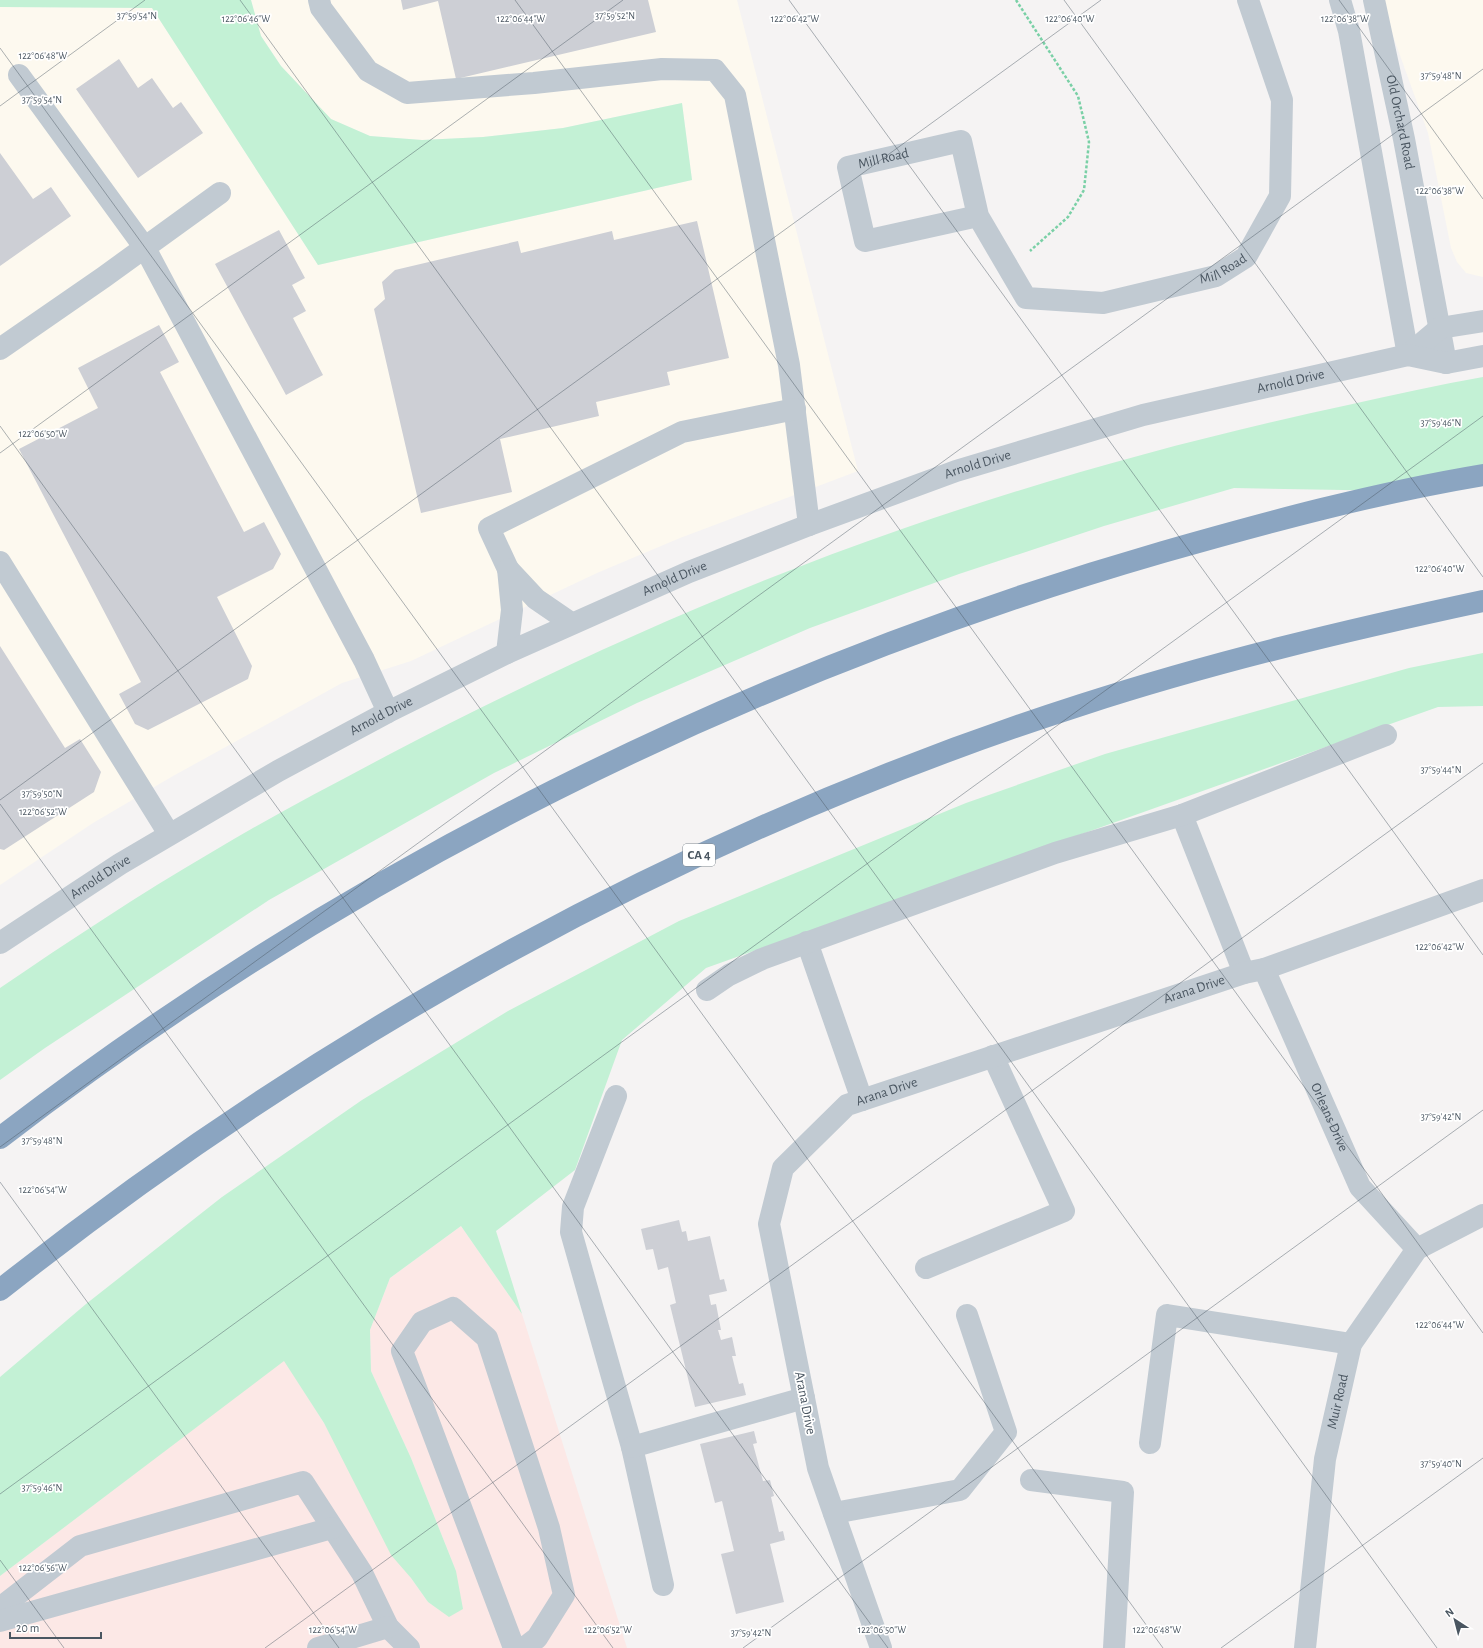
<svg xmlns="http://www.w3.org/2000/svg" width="1483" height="1648" viewBox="0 0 1483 1648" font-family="'Alegreya Sans',sans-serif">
<rect width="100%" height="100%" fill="#f5f3f3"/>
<g fill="#fdf9ef">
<path d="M251,0H737L858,471L680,538L597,573L411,661L342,683L173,776L93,823L0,885V7L152,8L318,265L692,180L682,103L563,128L483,137L422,140L370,136L331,119L281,66L261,36Z"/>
<path d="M1380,0H1483V277L1466,273L1457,262L1451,248L1428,133Z"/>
</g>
<path fill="#fce8e6" d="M461,1226L522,1314L627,1648H0V1576L284,1360L324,1423L411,1578L428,1602L449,1616L456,1571L411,1458L371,1371L370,1330L390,1278Z"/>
<g fill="#c3f1d5">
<path d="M0,0H251L261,36L281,66L331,119L370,136L422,140L483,137L563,128L682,103L692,180L318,265L152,8L0,7Z"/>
<path d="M1483,377V475L1402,491L1234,488L1104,526L959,574L810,628L637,703L494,773L269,900L45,1048L0,1080V988C69,941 140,894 212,852C270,817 330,786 390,754C555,668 726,590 902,529C1048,478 1197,437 1348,405C1393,395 1438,385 1483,377Z"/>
<path d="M1483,653V706L1438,707L706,968L622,1040L575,1170L496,1231L522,1314L461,1226L390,1278L370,1330L371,1371L411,1458L456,1571L463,1609L449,1617L428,1602L411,1578L391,1555L324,1423L284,1361L0,1576V1377L86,1304L222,1197L362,1100L508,1011L679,921L966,803L1105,754L1409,668Z"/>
</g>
<g fill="#cdcfd5">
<path d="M401,0H648L656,32L456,79L438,1L403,10Z"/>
<path d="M119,59L138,88L152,78L173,108L181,102L203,133L138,178L76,89Z"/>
<path d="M0,153L33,199L51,187L71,216L0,266Z"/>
<path d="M697,221L729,358L667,372L670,385L596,402L599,416L500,439L512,492L421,513L374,309L385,299L382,282L395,270L518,241L521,253L612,231L614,240Z"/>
<path d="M279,230L305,278L292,285L306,311L293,318L323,375L286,395L215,264Z"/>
<path d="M159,325L179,362L160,372L244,532L264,522L281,554L273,569L217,597L252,666L248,679L148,730L135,724L119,694L141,682L19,449L98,408L78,368Z"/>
<path d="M0,646L65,748L80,739L101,772L94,792L4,850L0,849Z"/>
<path d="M679,1220L682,1232L686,1231L688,1241L710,1236L720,1280L724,1279L727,1291L709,1295L711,1305L716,1304L721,1330H718L721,1340L732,1337L736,1356H732L739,1384L743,1383L746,1395L695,1407L670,1305L676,1303L668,1267L658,1270L653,1249L646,1250L641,1229Z"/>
<path d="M754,1431L757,1443L753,1444L763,1481L770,1480L774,1496L771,1497L779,1532L783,1531L785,1540L770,1544L784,1602L736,1614L721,1554L734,1551L722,1501L715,1503L700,1444Z"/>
</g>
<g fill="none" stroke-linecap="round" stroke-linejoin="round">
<path stroke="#7ad0a6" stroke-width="2.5" stroke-dasharray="3 2" stroke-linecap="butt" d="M1016,0L1078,96L1089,142L1084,190L1068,217L1030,251"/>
<g stroke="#c1cad2" stroke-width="22">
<path d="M319,0L321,8L368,71L407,93L534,83L662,69L715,70L735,95L789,365L809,525"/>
<path d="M1340,0L1349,31L1408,355"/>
<path id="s1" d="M1374,0L1404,139L1446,363"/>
<path d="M19,75L145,248L364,660L388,712"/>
<path id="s2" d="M978,216L865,241L848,167L961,141L978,216L1026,298L1103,303L1216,276L1246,257L1280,196L1282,100L1248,0"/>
<path d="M0,349L104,277L220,193"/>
<path d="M1408,355L1440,328L1483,321"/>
<path d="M0,562L169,834"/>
<path d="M508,569L489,528L682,432L795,409"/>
<path d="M507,653L512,610L508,569L536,599L571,623"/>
<path d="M1182,815L1244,973"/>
<path d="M807,942L862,1100"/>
<path id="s3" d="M0,943L120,864L278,771L388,712L507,653L689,572L809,525L956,471L1143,415L1408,355L1446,363L1483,356"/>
<path id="s4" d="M1264,969L1360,1187L1417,1249"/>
<path d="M707,990L729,975L762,959L1055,853L1182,815L1386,735"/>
<path d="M616,1096L573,1207L571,1232L632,1447L663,1585"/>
<path d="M926,1268L1064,1211L993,1056"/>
<path d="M1150,1443L1167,1315L1351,1344"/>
<path d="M632,1447L804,1398"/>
<path d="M1031,1480L1123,1492L1114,1648"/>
<path d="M834,1513L960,1490L1006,1432L967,1315"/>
<path d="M0,1608L80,1546L303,1482L362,1573L388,1627L409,1648"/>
<path d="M0,1621L332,1528"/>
<path d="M318,1648L388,1627"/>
<path d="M514,1648L402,1351L422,1322L453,1308L487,1338L549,1528L564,1595L537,1638L524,1648"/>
<path id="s5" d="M881,1648L818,1468L769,1224L783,1168L847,1105L1244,973L1264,969L1483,890"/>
<path id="s6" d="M1305,1648L1325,1459L1351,1344L1417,1249L1483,1215"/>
</g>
<g stroke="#8ba5c1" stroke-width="22">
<path d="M0,1138C345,872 744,673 1163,552C1268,522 1375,493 1483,475"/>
<path d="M0,1290C323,1034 689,831 1081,705C1213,662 1348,630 1483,601"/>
</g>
</g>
<path fill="none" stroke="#4a5661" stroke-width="1" stroke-opacity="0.45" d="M240,0L1437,1648M515,0L1483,1333M789,0L1483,955M1064,0L1483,577M1339,0L1483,199M0,48L1163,1648M0,106L145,0M0,426L888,1648M0,453L623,0M0,800L1101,0M0,804L613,1648M0,1147L1483,69M0,1182L339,1648M0,1494L1483,416M0,1560L64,1648M265,1648L1483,763M743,1648L1483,1110M1221,1648L1483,1458"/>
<g text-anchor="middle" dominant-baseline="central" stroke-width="3.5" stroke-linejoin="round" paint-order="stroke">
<rect fill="#fff" stroke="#808990" stroke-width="1" x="683" y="844" width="32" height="22" rx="3"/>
<g font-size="13" font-weight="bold" fill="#4a5661">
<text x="699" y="855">CA 4</text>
</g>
<g font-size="14" fill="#4a5661" stroke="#fff">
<text stroke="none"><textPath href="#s1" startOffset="125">Old Orchard Road</textPath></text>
<text stroke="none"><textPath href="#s2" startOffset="228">Mill Road</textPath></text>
<text stroke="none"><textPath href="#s2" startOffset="682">Mill Road</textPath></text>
<text stroke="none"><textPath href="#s3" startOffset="1416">Arnold Drive</textPath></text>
<text stroke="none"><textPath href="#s3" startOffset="1092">Arnold Drive</textPath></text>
<text stroke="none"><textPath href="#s3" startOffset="768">Arnold Drive</textPath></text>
<text stroke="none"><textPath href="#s3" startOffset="444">Arnold Drive</textPath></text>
<text stroke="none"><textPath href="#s3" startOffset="120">Arnold Drive</textPath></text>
<text stroke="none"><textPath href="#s5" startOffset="953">Arana Drive</textPath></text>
<text stroke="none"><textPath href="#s5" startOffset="629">Arana Drive</textPath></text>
<text stroke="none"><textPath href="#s4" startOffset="162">Orleans Drive</textPath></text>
<text stroke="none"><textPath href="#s6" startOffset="249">Muir Road</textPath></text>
<text transform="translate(805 1403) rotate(79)">Arana Drive</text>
</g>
</g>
<g font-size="10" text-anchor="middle" fill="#4a5661" stroke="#fff" stroke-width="3.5" stroke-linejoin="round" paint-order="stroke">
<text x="137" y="19">37°59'54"N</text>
<text x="615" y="19">37°59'52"N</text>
<text x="246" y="22">122°06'46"W</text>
<text x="521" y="22">122°06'44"W</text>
<text x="795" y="22">122°06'42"W</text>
<text x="1070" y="22">122°06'40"W</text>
<text x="1345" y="22">122°06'38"W</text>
<text x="43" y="59">122°06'48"W</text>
<text x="1441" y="79">37°59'48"N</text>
<text x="42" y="103">37°59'54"N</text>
<text x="1440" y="194">122°06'38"W</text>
<text x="1441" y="426">37°59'46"N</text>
<text x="43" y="437">122°06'50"W</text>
<text x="1440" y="572">122°06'40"W</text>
<text x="1441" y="773">37°59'44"N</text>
<text x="42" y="797">37°59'50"N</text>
<text x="43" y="815">122°06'52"W</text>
<text x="1440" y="950">122°06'42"W</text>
<text x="1441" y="1120">37°59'42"N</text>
<text x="42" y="1144">37°59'48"N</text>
<text x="43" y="1193">122°06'54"W</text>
<text x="1440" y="1328">122°06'44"W</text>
<text x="1441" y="1467">37°59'40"N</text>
<text x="42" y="1491">37°59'46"N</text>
<text x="43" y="1571">122°06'56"W</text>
<text x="333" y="1633">122°06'54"W</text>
<text x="608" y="1633">122°06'52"W</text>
<text x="882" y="1633">122°06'50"W</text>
<text x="1157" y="1633">122°06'48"W</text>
<text x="751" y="1636">37°59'42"N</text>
</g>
<g transform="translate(1455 1620) rotate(324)" stroke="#ffffff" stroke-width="3" paint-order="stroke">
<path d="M0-3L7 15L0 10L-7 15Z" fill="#4a5661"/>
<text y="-6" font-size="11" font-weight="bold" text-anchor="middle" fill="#4a5661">N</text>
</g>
<path d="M10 1632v6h91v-6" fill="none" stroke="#4a5661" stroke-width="2"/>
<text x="16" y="1632" font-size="12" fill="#4a5661" stroke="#ffffff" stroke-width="3" paint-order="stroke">20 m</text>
</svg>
